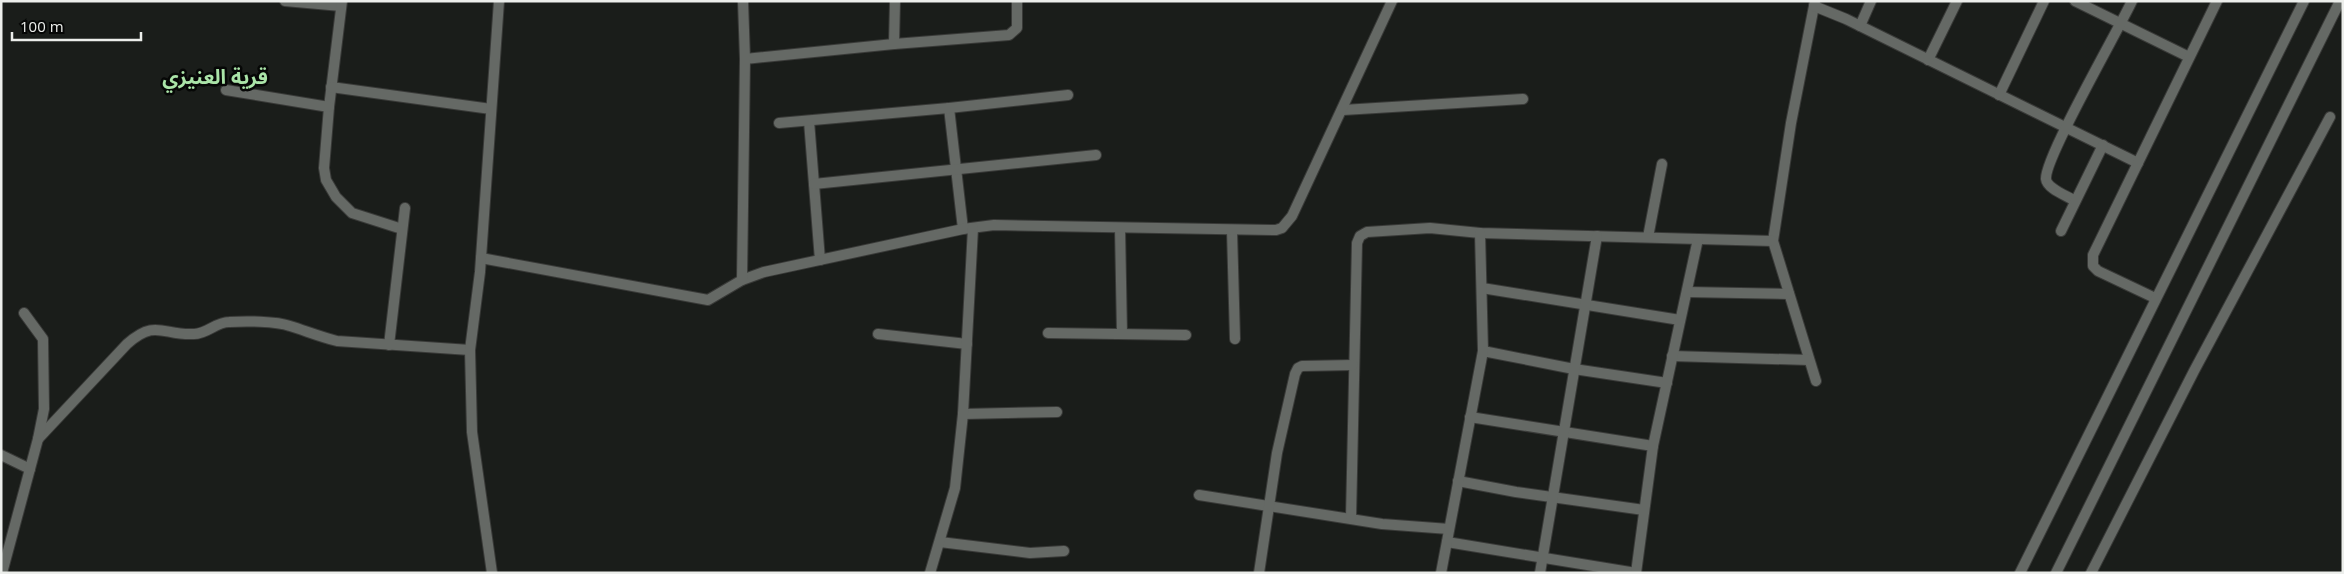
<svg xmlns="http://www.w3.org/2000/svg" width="2344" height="574" viewBox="0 0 2344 574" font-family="'Open Sans','Noto Sans Arabic',sans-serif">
<rect width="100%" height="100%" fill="#1a1d1a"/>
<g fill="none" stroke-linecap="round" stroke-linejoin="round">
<g stroke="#393a38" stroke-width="12">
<g id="minor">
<path d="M285,1L341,6"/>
<path d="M342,1L329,107L324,168L326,180L336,197L352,213L402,229"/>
<path d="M1815,1L1791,123L1773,241L1816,381"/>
<path d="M2075,1L2189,57"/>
<path d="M1814,6L1846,19L2138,163"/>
<path d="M1860,26L1871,1"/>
<path d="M894,44L895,1"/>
<path d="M745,59L894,44L1009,35L1017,28V1"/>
<path d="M1928,60L1957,1"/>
<path d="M331,87L491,109"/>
<path d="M226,90L329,107"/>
<path d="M1999,95L2044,1"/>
<path d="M949,108L963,229"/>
<path d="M1343,110L1523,99"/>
<path d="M809,121L820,260"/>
<path d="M779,123L949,108L1068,95"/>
<path d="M814,184L1096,155"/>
<path d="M2075,201C2068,196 2047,189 2046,179C2044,159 2119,29 2132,1"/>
<path d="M1120,228L1122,334"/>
<path d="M1232,231L1235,339"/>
<path d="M2061,231L2103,145"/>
<path d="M1648,237L1662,164"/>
<path d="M481,258L708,300L742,280L764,272L963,229L994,225L1276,230L1282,228L1292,216L1392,1"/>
<path d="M742,280L745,59L743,1"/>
<path d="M1482,288L1680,320"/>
<path d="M1687,292L1789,294"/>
<path d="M2155,298L2098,271L2093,266V255L2217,1"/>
<path d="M1048,333L1186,335"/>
<path d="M878,334L967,344"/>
<path d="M389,345L405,208"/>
<path d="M1483,351L1574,369L1667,383"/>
<path d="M1672,356L1809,360"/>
<path d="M963,414L1057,412"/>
<path d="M1470,417L1653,446"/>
<path d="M38,439L127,344C156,318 163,336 194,334C207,334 216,322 229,322C245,321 276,321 290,326C306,331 321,337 337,341L470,350"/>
<path d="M1,455L30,469"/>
<path d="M1458,481L1516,492L1644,510"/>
<path d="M1199,495L1382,524L1449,529"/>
<path d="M1351,518L1357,243L1360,236L1367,232L1430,228L1480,233L1773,241"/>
<path d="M940,542L1030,553L1064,551"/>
<path d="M1447,542L1636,573"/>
<path d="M2,573L38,439L44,409L43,339L24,313"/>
<path d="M492,573L472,432L470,350L480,272L499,1"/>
<path d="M930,573L955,488L963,414L973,228"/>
<path d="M1259,573L1277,453L1295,374L1298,368L1302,366L1353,365"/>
<path d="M1441,573L1483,351L1480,233"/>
<path d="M1540,573L1597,236"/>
<path d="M1636,573L1653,446L1698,239"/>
<path d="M2020,573L2304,1"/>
<path d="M2056,573L2340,1"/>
<path d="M2091,573L2194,371L2330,117"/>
</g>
</g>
<use href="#minor" stroke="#656965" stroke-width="10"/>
</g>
<g text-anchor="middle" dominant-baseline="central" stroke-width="5" stroke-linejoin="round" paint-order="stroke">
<g font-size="20" font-weight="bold" fill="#aae4a8" stroke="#060706">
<text x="215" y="76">قرية العنيزي</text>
</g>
</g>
<rect width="2344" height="574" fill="none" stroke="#eceeeb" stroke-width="5"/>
<path d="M12 32v8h129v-8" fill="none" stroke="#eceeeb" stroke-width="2.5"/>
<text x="20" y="32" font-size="15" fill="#eceeeb" stroke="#060706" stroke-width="4" paint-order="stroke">100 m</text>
</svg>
